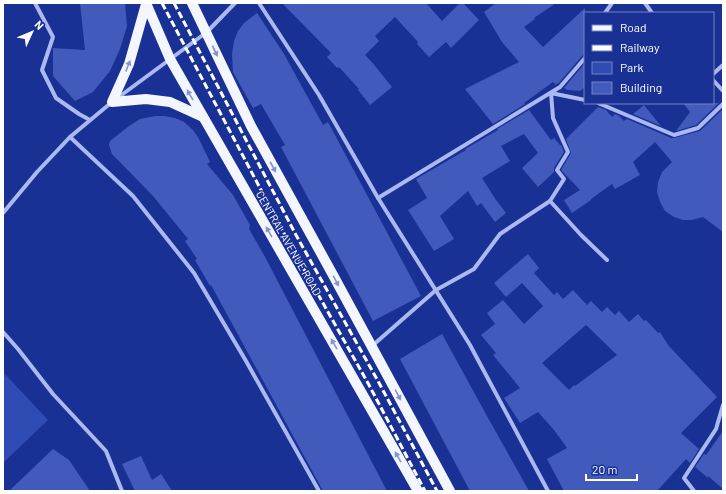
<svg xmlns="http://www.w3.org/2000/svg" width="726" height="494" viewBox="0 0 726 494" font-family="Barlow,sans-serif">
<rect width="100%" height="100%" fill="#193195"/>
<path fill="#2f4bb4" d="M3,372L48,420L3,463Z"/>
<g fill="#415abc" fill-rule="evenodd">
<path d="M80,3H125L127,26L120,49L110,71L93,92L75,101L53,76V48L85,50Z"/>
<path d="M282,3H426L442,21L460,3H463L479,20L451,48L446,42L429,57L417,44L418,42L395,17L375,36L379,41L365,55L371,61L392,87L370,105L358,90L359,89L339,67L337,68L327,57L331,53Z"/>
<path d="M496,3H556L534,18L535,19L524,27L543,47L585,8V55L582,56L558,84L557,83L556,85L553,82L524,103L525,104L493,124L465,89L519,62L502,42L484,12Z"/>
<path d="M257,13L284,54L323,125L328,122L421,296L373,321L281,147L285,145L261,104L253,108L233,72L232,54L234,41L238,31L244,23Z"/>
<path d="M585,63V87L580,91L567,90L564,88Z"/>
<path d="M683,103H719L696,125L676,131L690,112Z"/>
<path d="M644,105L661,126L633,114Z"/>
<path d="M598,107L606,110L612,117L615,114L619,116L624,121L627,119L671,138H674L700,131L723,109V232L703,217L692,220H683L674,217L665,211L660,202L657,192L658,182L662,172L672,162L655,142L633,162L640,175L615,189L612,184L591,199V200L572,213L564,200L580,190L561,170L571,153L566,139Z"/>
<path d="M529,110L551,140L554,138L560,145H561L564,152L554,168V172L538,187L522,168L538,153L524,134L501,146L510,161L482,178L496,200L506,213L495,222L481,203L477,206L468,191L440,216L454,239L434,251L408,210L427,198L416,179L466,150L465,149L498,130L497,129Z"/>
<path d="M155,116H165L175,118L184,122L192,129L198,137L210,162L207,164L233,195L250,225L249,229L264,255L387,491H323L211,285L210,286L195,260L197,259L185,241L188,239L153,196L112,154L109,145L110,141L129,126L140,119Z"/>
<path d="M528,254L539,268L534,273L554,295L557,292L563,299L573,290L587,305L591,301L602,312L607,307L615,315L619,311L629,322L638,314L644,321L646,320L658,333L660,332L668,345L717,397L681,433L699,449L690,463L686,459L657,491H564L547,459L567,448L554,430L538,412L520,423L504,398L520,388L493,355L496,353L481,335L495,324L487,313L503,300L524,324L543,306L522,283L506,297L494,283ZM586,325L617,355L575,386L574,385L569,390L542,363Z"/>
<path d="M442,334L487,416L529,491H470L400,359Z"/>
<path d="M723,431V489L708,476V478L695,467L704,454L706,455Z"/>
<path d="M53,449L69,460L90,491H9Z"/>
<path d="M141,456L152,480L161,474L172,491H135L122,464Z"/>
</g>
<g fill="none" stroke-linecap="round" stroke-linejoin="round">
<g stroke="#aab9f0" stroke-width="4">
<path d="M35,3L53,37L42,70L56,98L79,114L90,120"/>
<path d="M235,3L207,32L112,102L70,137L133,196L194,273L246,361L319,491"/>
<path d="M259,3L319,95L378,198L470,345L548,491"/>
<path d="M645,3L652,13"/>
<path d="M605,13L612,3"/>
<path d="M713,74L723,65"/>
<path d="M713,80L723,91"/>
<path d="M598,103L674,135L698,128L723,104"/>
<path d="M378,198L560,87L585,58"/>
<path d="M550,201L564,179L557,170L568,152L553,118L551,93L585,100"/>
<path d="M3,213L37,172L70,137"/>
<path d="M3,332L18,349L53,394L106,451L122,491"/>
<path d="M372,346L436,290L474,269L500,234L550,201L581,235L607,260"/>
<path d="M694,491L684,478L716,429L723,405"/>
</g>
<g stroke="#f3f5ff" stroke-width="10">
<path d="M146,3L170,59L418,491"/>
<path d="M192,3L251,126L333,275L450,491"/>
<path d="M146,4L129,64L112,102L146,99L170,102L203,117"/>
</g>
<g stroke="#fff" stroke-width="3" stroke-dasharray="7 3" stroke-linecap="butt">
<path d="M162,3L287,239L369,385L425,491"/>
<path d="M174,3L296,235L378,381L437,491"/>
</g>
</g>
<defs><path id="oneway-solid" d="M-6-.8H1V-3.2L6.5 0L1 3.2V.8H-6Z"/></defs>
<g fill="#8693ca">
<use href="#oneway-solid" transform="translate(215 51) rotate(65)"/>
<use href="#oneway-solid" transform="translate(128 66) rotate(-68)"/>
<use href="#oneway-solid" transform="translate(190 95) rotate(-120)"/>
<use href="#oneway-solid" transform="translate(273 167) rotate(61)"/>
<use href="#oneway-solid" transform="translate(269 232) rotate(-120)"/>
<use href="#oneway-solid" transform="translate(336 281) rotate(62)"/>
<use href="#oneway-solid" transform="translate(334 344) rotate(-120)"/>
<use href="#oneway-solid" transform="translate(398 395) rotate(62)"/>
<use href="#oneway-solid" transform="translate(398 457) rotate(-120)"/>
</g>
<g text-anchor="middle" dominant-baseline="central" stroke-width="3" stroke-linejoin="round" paint-order="stroke">
<g font-size="11" fill="#fff" stroke="#193195">
<text transform="translate(289 243) rotate(60)">CENTRAL AVENUE ROAD</text>
</g>
</g>
<rect width="726" height="494" fill="none" stroke="#ffffff" stroke-width="8"/>
<rect x="584" y="12" width="130" height="92" fill="#193195" stroke="#7583bf"/>
<rect x="592" y="25" width="20" height="6" fill="#f3f5ff" stroke="#7583bf"/>
<text x="620" y="32" font-size="12" fill="#ffffff">Road</text>
<rect x="592" y="45" width="20" height="6" fill="#ffffff" stroke="#7583bf"/>
<text x="620" y="52" font-size="12" fill="#ffffff">Railway</text>
<rect x="592" y="62" width="20" height="12" fill="#2f4bb4" stroke="#7583bf"/>
<text x="620" y="72" font-size="12" fill="#ffffff">Park</text>
<rect x="592" y="82" width="20" height="12" fill="#415abc" stroke="#7583bf"/>
<text x="620" y="92" font-size="12" fill="#ffffff">Building</text>
<g transform="translate(32 32) rotate(46)" stroke="#193195" stroke-width="3" paint-order="stroke">
<path d="M0-3L7 15L0 10L-7 15Z" fill="#ffffff"/>
<text y="-6" font-size="11" font-weight="bold" text-anchor="middle" fill="#ffffff">N</text>
</g>
<path d="M586 474v6h51v-6" fill="none" stroke="#ffffff" stroke-width="2"/>
<text x="592" y="474" font-size="12" fill="#ffffff" stroke="#193195" stroke-width="3" paint-order="stroke">20 m</text>
</svg>
